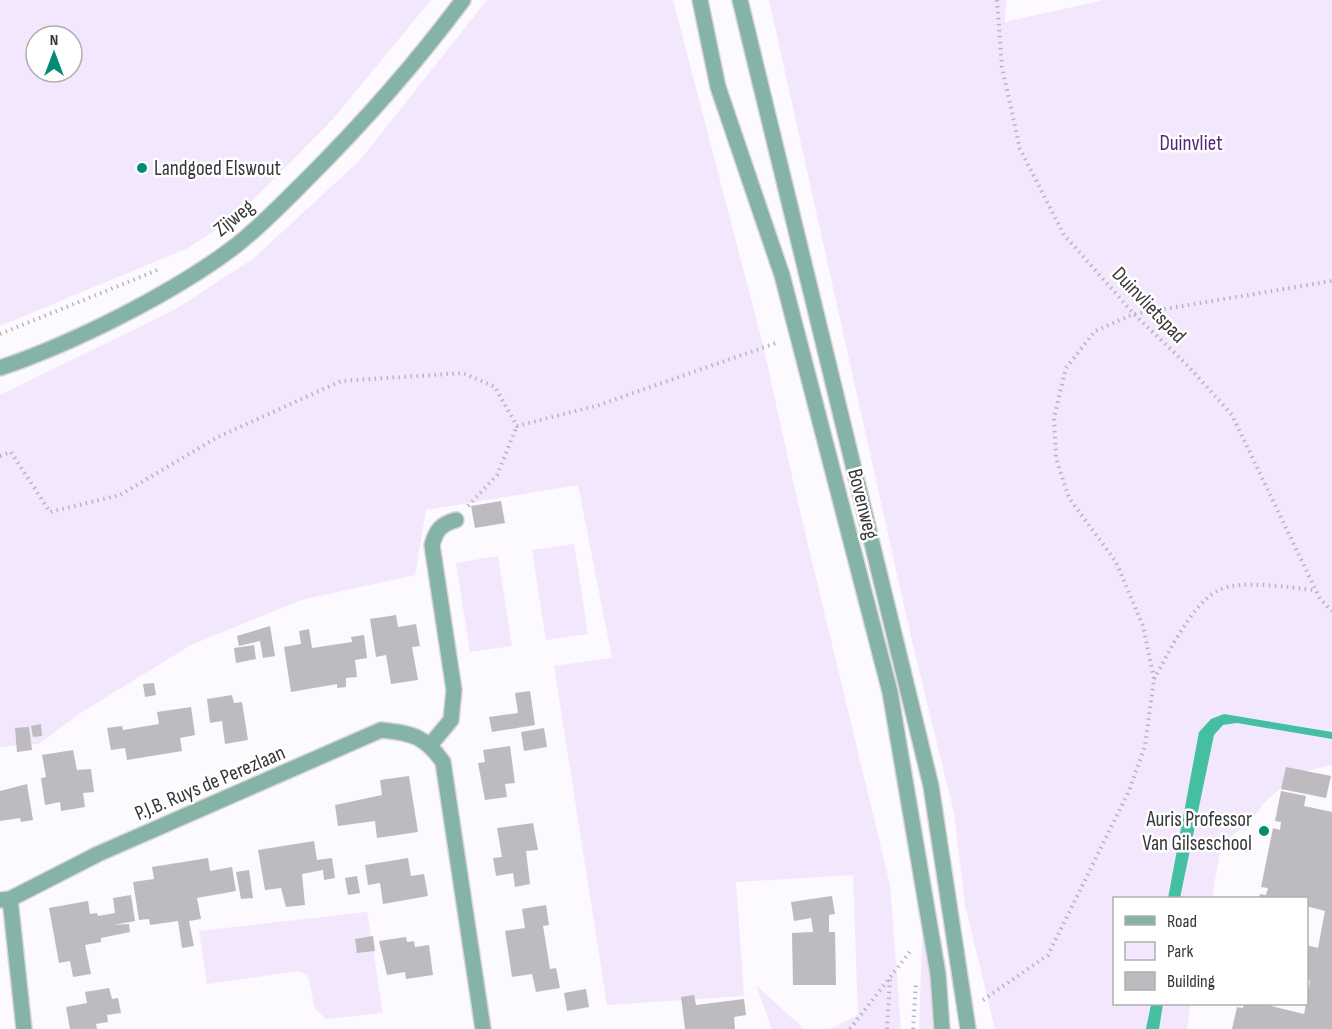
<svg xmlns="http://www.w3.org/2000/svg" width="1332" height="1029" viewBox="0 0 1332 1029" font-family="'Sofia Sans Condensed',sans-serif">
<rect width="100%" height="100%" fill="#fcf9ff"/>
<g fill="#f2e7fd" fill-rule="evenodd">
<path d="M0,0H431L333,119L236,217L188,248L0,326ZM36,36H72V72H36Z"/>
<path d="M487,0H673L763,345L797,499L890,885L901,1029H830L858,1015L853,875L736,882L744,996L607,1005L554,666L612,658L578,485L426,510L415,575L301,600L191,645L79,714L39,744L0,747V395L174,310L253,259L360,160Z"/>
<path d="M769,0H1006L1005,22L1104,0H1332V732L1224,714L1199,732L1168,898H1114V1004H1151L1146,1029H995L965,905L954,813L911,637Z"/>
<path d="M574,544L588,634L546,640L532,550Z"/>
<path d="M498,556L512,646L470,652L456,563Z"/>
<path d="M1237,723L1332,739V765L1297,773L1263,804L1248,824L1221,844L1212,898H1180L1214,735L1223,725Z"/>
<path d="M367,912L383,1013L326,1019L315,1009L308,976L299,971L207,984L199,931Z"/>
<path d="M923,917L935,1017V1029H919Z"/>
<path d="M756,985L804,1029H772Z"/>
<path d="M1163,1004H1191L1187,1028L1189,1029H1159Z"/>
</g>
<g fill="#44bfa1">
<path d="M1224,714L1332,732V739L1237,723L1223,725L1214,735L1180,898H1168L1199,732L1211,719Z"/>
<path d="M1151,1004H1163L1159,1029H1146Z"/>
</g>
<g fill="#bdbac0">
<path d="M501,501L505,523L475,528L471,506Z"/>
<path d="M396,615L398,627L416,624L420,646L412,647L418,680L391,684L386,655L376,657L370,619Z"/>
<path d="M270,626L275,656L263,658L260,641L239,646L237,636Z"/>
<path d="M309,629L312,648L352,642L351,637L364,635L367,658L355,660L357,677L346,678V687L337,688V684L291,692L284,647L301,644L299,631Z"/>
<path d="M254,645L256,659L236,663L234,648Z"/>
<path d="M154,683L156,695L145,697L143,684Z"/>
<path d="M530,691L535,725L492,732L489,717L518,713L515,693Z"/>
<path d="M232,695L234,703L242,702L248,740L225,744L222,721L210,723L207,699Z"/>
<path d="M191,707L195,735L180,738L182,751L127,760L125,748L111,750L107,728L122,726L123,730L159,724L157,712Z"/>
<path d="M41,724L42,736L33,737L31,726Z"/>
<path d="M29,727L32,750L17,752L15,728Z"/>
<path d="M544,728L547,747L524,751L521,732Z"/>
<path d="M510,746L515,783L505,784L507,797L485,800L478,763L485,762L483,750Z"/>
<path d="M73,750L77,770L91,769L94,792L83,793L85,807L61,811L60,802L45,805L41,778L46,777L42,755Z"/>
<path d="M1286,767L1331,776L1326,798L1281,789Z"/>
<path d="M409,776L418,832L377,838L375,821L338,826L335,805L382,795L380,780Z"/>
<path d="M27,784L33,820L21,822L20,818L0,821V791Z"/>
<path d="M1281,791L1306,796L1304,806L1332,812V1029H1232L1237,1007L1243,1008L1244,1004H1271V1006L1304,1014L1306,1004L1310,981L1306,980V945L1318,948L1325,911L1306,906V898H1259L1260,894L1266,895L1268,888L1261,887L1273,828L1280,830L1281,822L1275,821Z"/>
<path d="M533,823L538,850L526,851L530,884L515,887L513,873L496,876L493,858L502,857L497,828Z"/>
<path d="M314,841L317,860L332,858L335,878L324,880L323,870L302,874L305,905L286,907L281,888L265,890L258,850Z"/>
<path d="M208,858L210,871L232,867L236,891L197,898L201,919L189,921L194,946L182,948L178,921L150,925L149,919L139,920L133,882L154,879L152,867Z"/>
<path d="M408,858L411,876L424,874L428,896L383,904L380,883L368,885L365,865Z"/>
<path d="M249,870L253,898L241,899L236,872Z"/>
<path d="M357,876L360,893L348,895L345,878Z"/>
<path d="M131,895L135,921L113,925L129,924L130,932L101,938V942L85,945L91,974L73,977L70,961L59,963L49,908L88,901L90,914L97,913L98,916L115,913L113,898Z"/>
<path d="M832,896L835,914L829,915V932H835L836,985H793L792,933L813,932L811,918L794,921L791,902Z"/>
<path d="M546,905L549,925L543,926L550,969L556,968L560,988L536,992L532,974L512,977L505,931L525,928L522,909Z"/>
<path d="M373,936L375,951L357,953L355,939Z"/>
<path d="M406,937L407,942L414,941L415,947L429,945L433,975L406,979L405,972L387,975L379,941Z"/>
<path d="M109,988L112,999L118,998L121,1013L107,1015L108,1022L96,1024L97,1029H70L66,1007L87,1003L85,992Z"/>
<path d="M586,989L589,1007L567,1011L564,993Z"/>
<path d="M694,995L696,1005L744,999L746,1015L734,1017L735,1029H685L681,997Z"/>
</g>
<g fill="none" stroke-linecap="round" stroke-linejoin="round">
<g stroke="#d9d6db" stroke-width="18">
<g id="minor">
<path d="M431,744L451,720L454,690L432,545C436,530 441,524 456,520"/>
<path d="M10,899L24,1029"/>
<path d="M0,900L10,899L98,854L381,730C412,733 425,736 443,762L483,1029"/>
</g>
</g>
<g stroke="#d9d6db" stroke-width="18">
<g id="tertiary">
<path d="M700,0L718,87L782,275L890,692L938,974L942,1029"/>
<path d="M740,0L931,786L968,1029"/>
<path d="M0,368C74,343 176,292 238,244C263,224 285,201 308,178C363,123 416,63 463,0"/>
</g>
</g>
<g stroke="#b8b5ba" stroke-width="4" stroke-dasharray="1.5 4.5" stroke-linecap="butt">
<path d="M997,0L1002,67L1020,149L1064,235L1134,314L1189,367L1232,415L1320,599L1332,611"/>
<path d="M0,334L160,269"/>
<path d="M0,456L11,452L50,512L120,495L216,438L341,381L463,373L495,387L517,426L599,405L779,342"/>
<path d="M468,506L497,475L517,426"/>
<path d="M1154,679C1169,653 1191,604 1219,590C1241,579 1290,588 1315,590"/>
<path d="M983,1000L1048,955L1129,791L1145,746L1154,679L1143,626L1116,562L1069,498L1056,458L1054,418L1066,368L1095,331L1134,314L1332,281"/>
<path d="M850,1029L912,949"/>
<path d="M887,1029L890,979"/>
<path d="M913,1029L916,982"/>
</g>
<use href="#minor" stroke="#85b3a5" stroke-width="15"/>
<use href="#tertiary" stroke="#85b3a5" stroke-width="15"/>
</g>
<g fill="#038c73" stroke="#fff" stroke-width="2">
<circle cx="142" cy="168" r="6"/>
<circle cx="1264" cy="831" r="6"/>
</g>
<g text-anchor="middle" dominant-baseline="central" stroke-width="5" stroke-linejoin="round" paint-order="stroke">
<g font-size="21" fill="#56217b" stroke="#fff">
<text x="1191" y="143">Duinvliet</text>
</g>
<g font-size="21" fill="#373638" stroke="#fff" text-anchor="start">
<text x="154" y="168">Landgoed Elswout</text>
<text x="1252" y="819" text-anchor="end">Auris Professor<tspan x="1252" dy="24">Van Gilseschool</tspan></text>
</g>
<g font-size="21" fill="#373638" stroke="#fff">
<text transform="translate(234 218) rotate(-39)">Zijweg</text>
<text transform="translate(1149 305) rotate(46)">Duinvlietspad</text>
<text transform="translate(863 504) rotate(76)">Bovenweg</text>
<text transform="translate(210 783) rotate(-23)">P.J.B. Ruys de Perezlaan</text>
</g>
</g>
<rect x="1113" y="897" width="195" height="108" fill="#ffffff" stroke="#afafaf" stroke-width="1.5"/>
<rect x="1125" y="916" width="30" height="9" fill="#85b3a5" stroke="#afafaf" stroke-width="1.5"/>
<text x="1167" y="927" font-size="18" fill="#373638">Road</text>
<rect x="1125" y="942" width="30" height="18" fill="#f2e7fd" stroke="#afafaf" stroke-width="1.5"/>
<text x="1167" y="957" font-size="18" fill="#373638">Park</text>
<rect x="1125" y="972" width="30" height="18" fill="#bdbac0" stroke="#afafaf" stroke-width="1.5"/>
<text x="1167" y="987" font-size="18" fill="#373638">Building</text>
<g transform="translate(54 54)"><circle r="28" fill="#ffffff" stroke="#afafaf" stroke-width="1.5"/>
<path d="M0-4.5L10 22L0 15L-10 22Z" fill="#038c73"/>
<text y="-9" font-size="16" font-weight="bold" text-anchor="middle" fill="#373638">N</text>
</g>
</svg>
